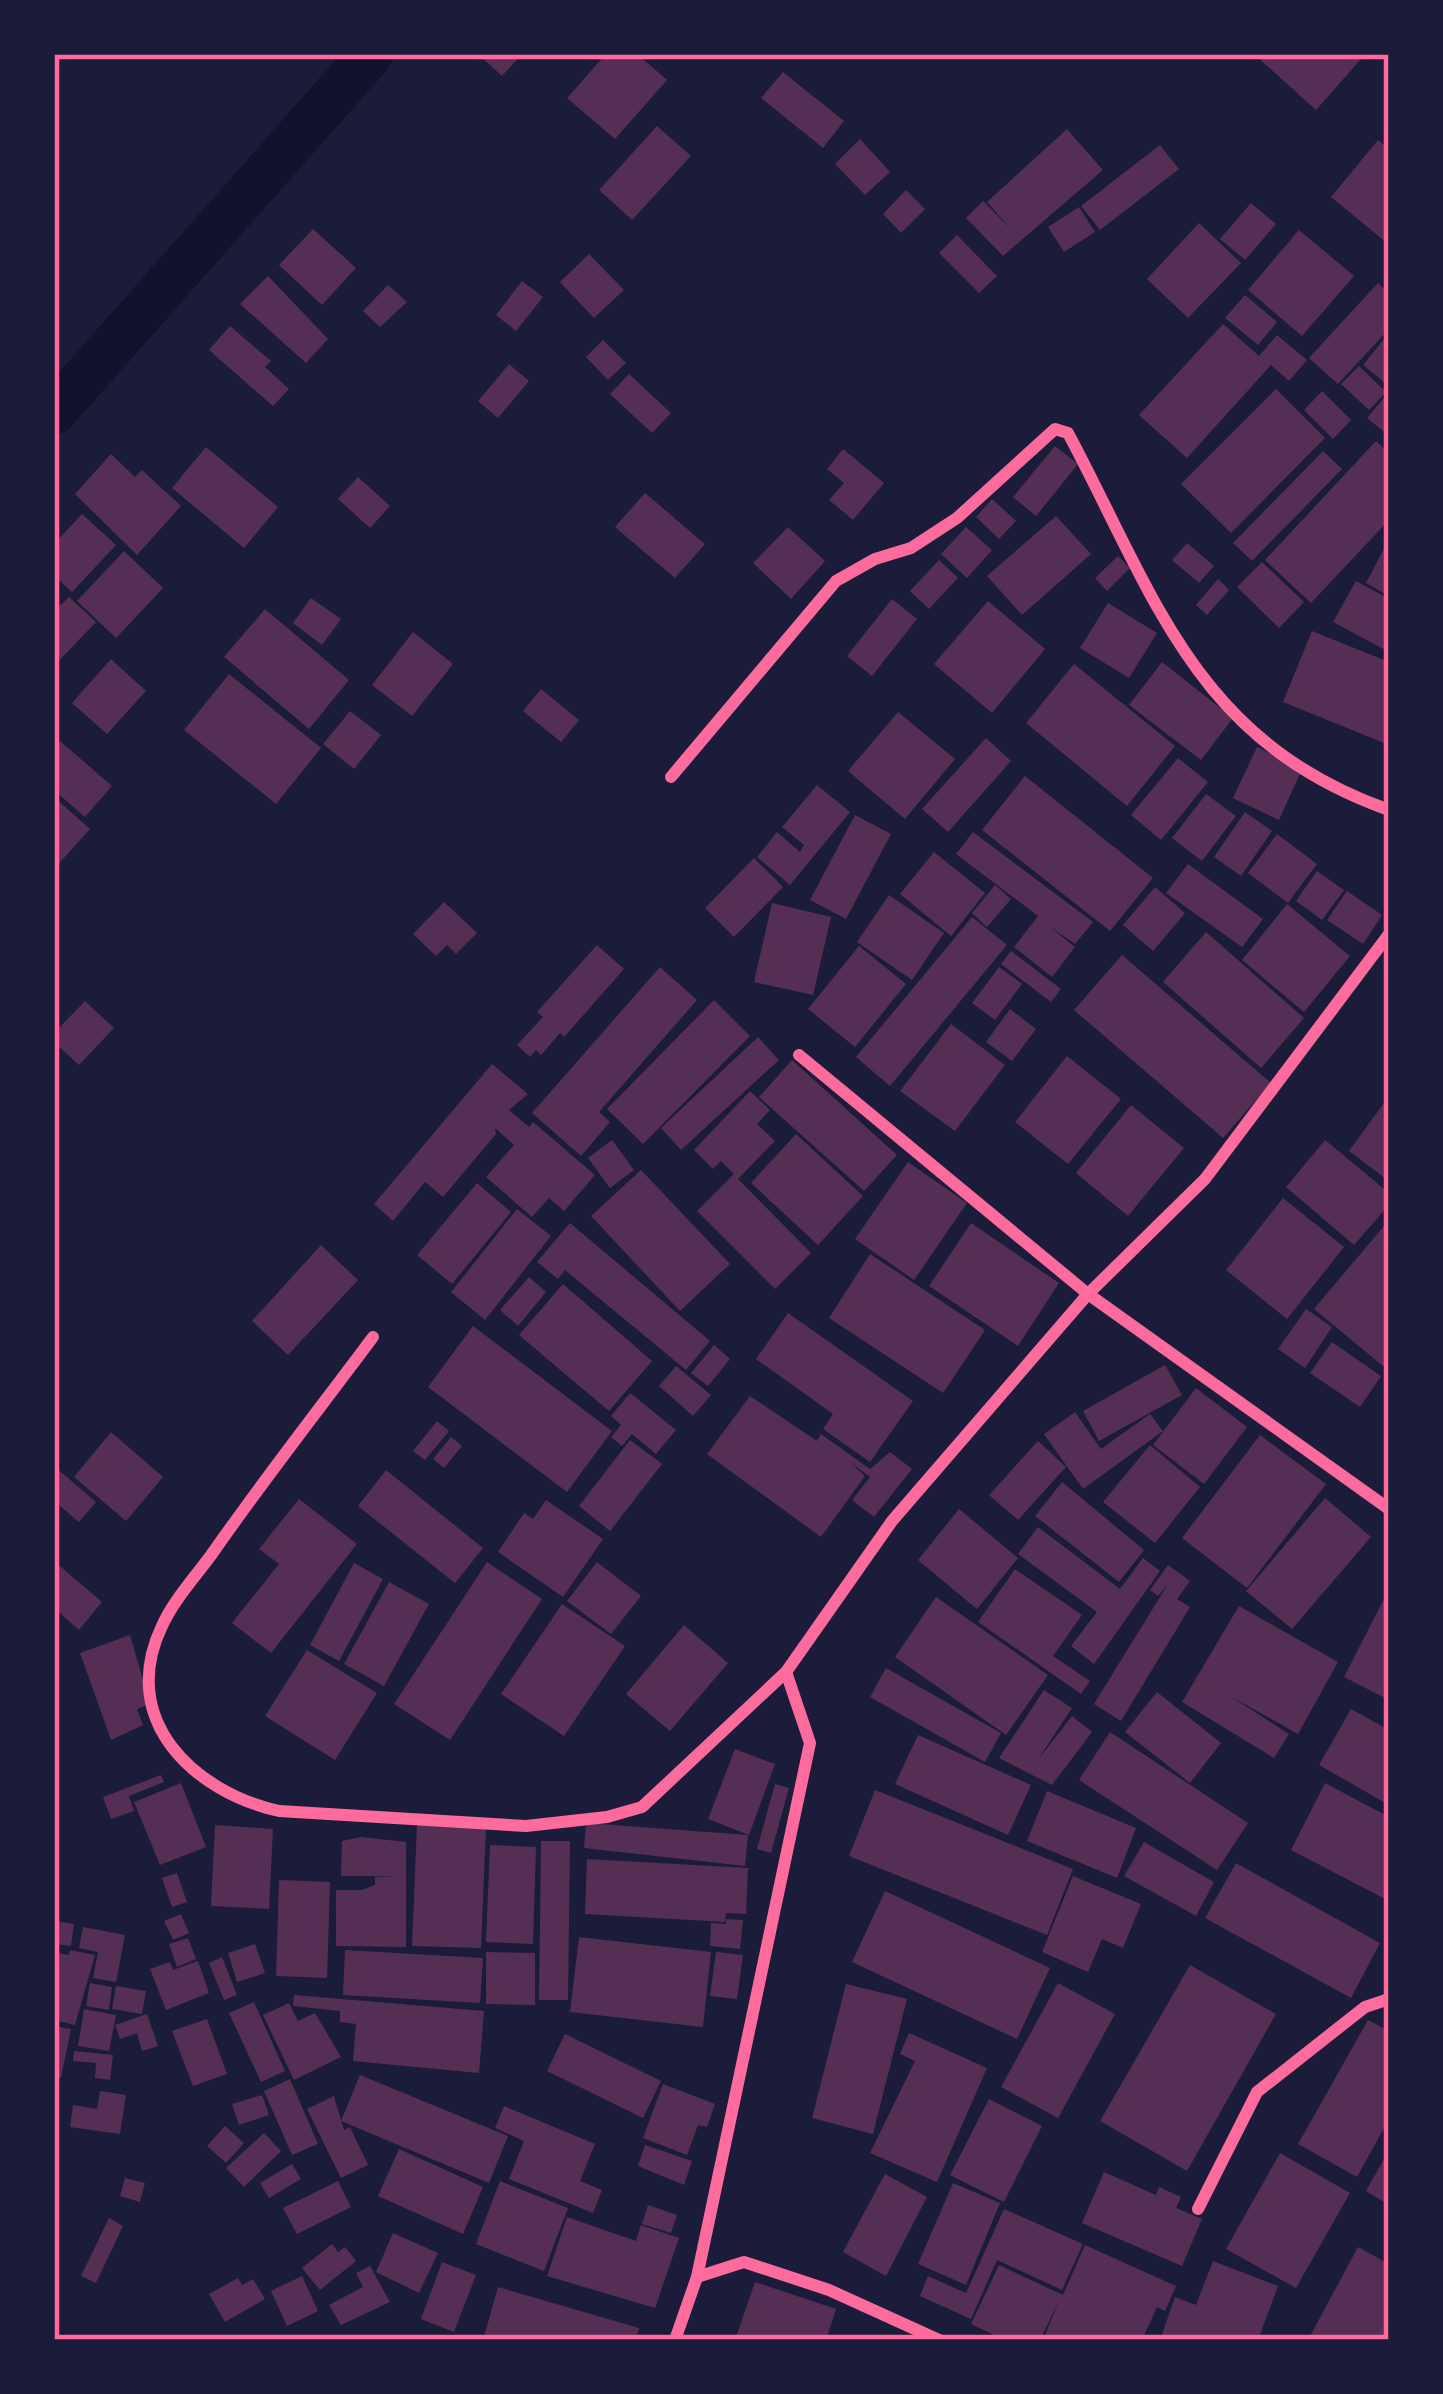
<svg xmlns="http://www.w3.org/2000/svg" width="1443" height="2394" viewBox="0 0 1443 2394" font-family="Arial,sans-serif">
<rect width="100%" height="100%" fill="#1b1b3a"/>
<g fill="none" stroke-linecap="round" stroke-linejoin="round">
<path stroke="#12122b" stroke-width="45" d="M54,412L371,54"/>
</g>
<g fill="#542f53">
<path d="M478,54H522L502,76Z"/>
<path d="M606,54H637L667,80L615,139L567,98Z"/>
<path d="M1254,54H1355L1361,59L1316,110Z"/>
<path d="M783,72L844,121L823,148L761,98Z"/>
<path d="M657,126L691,156L632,220L599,190Z"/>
<path d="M1067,129L1103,170L1003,256L966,218L983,201L1012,230L987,202Z"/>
<path d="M860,139L890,172L865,195L835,164Z"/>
<path d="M1378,140L1389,149L1387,243L1331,197Z"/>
<path d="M1160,145L1179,169L1100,230L1081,206Z"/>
<path d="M906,190L925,209L901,233L883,214Z"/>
<path d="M1251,203L1276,224L1245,260L1220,239Z"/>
<path d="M1079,207L1095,232L1064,252L1048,227Z"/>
<path d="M1199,223L1241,263L1188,318L1147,279Z"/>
<path d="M313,229L356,268L322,305L279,265Z"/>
<path d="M1299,230L1354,276L1302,336L1248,290Z"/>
<path d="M957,235L997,276L979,293L939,253Z"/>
<path d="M589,254L624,290L594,318L560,282Z"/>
<path d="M268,276L328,339L306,363L240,304Z"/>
<path d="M522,281L543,297L516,331L496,315Z"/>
<path d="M1378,283L1389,294V329L1338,384L1309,358Z"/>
<path d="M388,285L407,302L380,327L363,311Z"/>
<path d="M1245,295L1277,322L1258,345L1225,318Z"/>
<path d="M1223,324L1259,356L1277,335L1307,360L1289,381L1271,365L1187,458L1139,415Z"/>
<path d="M230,326L271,361L265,367L289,389L273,406L209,350Z"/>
<path d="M1389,333V386L1363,365Z"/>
<path d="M603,340L626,363L608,380L586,357Z"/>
<path d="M509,364L529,381L498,418L478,401Z"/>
<path d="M1359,366L1386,392L1369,410L1341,384Z"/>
<path d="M629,374L671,413L652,433L610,394Z"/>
<path d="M1276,389L1325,438L1231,533L1181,484Z"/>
<path d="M1322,391L1351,420L1333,439L1304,410Z"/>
<path d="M1389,392V436L1367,418Z"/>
<path d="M1376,441L1389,453V520L1311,603L1265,560Z"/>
<path d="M1055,446L1078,464L1036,516L1013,497Z"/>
<path d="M206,447L278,507L244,548L172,488Z"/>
<path d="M843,449L884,483L853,520L829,500L844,483L827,469Z"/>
<path d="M1323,451L1342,469L1252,561L1233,543Z"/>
<path d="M111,454L135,477L142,470L181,506L137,555L75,494Z"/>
<path d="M358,477L390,506L370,528L338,499Z"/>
<path d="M645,493L705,544L675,578L615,527Z"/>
<path d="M992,499L1016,521L999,539L976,517Z"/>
<path d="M82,514L116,545L72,592L54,576V544Z"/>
<path d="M1056,516L1091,554L1022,615L987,576Z"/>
<path d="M788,527L825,561L791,599L753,563Z"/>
<path d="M966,527L992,550L967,578L941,554Z"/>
<path d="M1389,539V596L1366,583Z"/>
<path d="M1187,543L1214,566L1199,583L1172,560Z"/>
<path d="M124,551L163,588L116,638L77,601Z"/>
<path d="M1118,556L1130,568L1107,591L1095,578Z"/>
<path d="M939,560L958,578L929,609L910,591Z"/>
<path d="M1262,562L1304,602L1279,628L1237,587Z"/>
<path d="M1218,579L1229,590L1207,615L1196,605Z"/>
<path d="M1356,581L1389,599V652L1333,622Z"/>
<path d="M69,597L96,622L54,666V599L61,605Z"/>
<path d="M311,598L341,619L322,645L293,623Z"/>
<path d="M892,599L917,619L872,676L847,656Z"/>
<path d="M988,601L1045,649L992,713L934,664Z"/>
<path d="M1108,603L1157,633L1129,678L1080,648Z"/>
<path d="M265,609L349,680L309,729L224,657Z"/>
<path d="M1312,631L1389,662V745L1283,702Z"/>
<path d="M413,632L453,664L412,716L372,685Z"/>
<path d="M111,659L146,691L107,734L72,703Z"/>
<path d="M1162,662L1233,718L1201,760L1129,705Z"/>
<path d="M1074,664L1175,746L1127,806L1026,723Z"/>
<path d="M229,674L321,748L276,804L184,730Z"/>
<path d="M541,689L579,720L561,742L523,711Z"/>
<path d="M350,711L381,735L354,769L323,744Z"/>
<path d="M898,712L955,759L905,819L848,771Z"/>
<path d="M986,738L1011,761L948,832L922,809Z"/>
<path d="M60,741L112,786L85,817L54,790V749Z"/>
<path d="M1257,747L1302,769L1279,820L1233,798Z"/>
<path d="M1178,758L1208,782L1161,840L1131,815Z"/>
<path d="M1025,776L1153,878L1110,931L982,830Z"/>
<path d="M817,785L850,812L790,885L757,857L777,832L800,852L804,845L782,827Z"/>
<path d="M1206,794L1236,816L1202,861L1172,838Z"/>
<path d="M54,797L90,829L54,869Z"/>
<path d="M1245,812L1272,831L1241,876L1214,857Z"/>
<path d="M855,815L891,834L846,919L810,900Z"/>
<path d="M973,832L1093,922L1075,944L1049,926L1075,947L1052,977L1014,947L1038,916L956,854Z"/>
<path d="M1277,834L1317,864L1288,903L1248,873Z"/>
<path d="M934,852L985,893L951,936L900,894Z"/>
<path d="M754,858L783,887L734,937L705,908Z"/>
<path d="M1188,864L1263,919L1242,947L1166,893Z"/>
<path d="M1317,871L1344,890L1322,920L1296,901Z"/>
<path d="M995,885L1011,899L987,927L972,913Z"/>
<path d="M1155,887L1185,913L1153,951L1123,925Z"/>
<path d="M1347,891L1382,915L1363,944L1327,920Z"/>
<path d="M889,895L944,933L912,980L857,942Z"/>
<path d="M444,902L477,933L456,954L447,945L436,956L413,934Z"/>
<path d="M772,903L831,917L813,995L754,982Z"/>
<path d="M1287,904L1350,956L1304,1012L1242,960Z"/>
<path d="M972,917L1007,945L890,1086L856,1057Z"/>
<path d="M1206,932L1304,1018L1261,1068L1163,982Z"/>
<path d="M597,945L624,969L564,1037L560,1033L541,1055L536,1050L530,1057L517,1045L543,1017L537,1012Z"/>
<path d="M859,946L906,984L855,1047L808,1009Z"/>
<path d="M1011,951L1061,989L1051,1002L1001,964Z"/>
<path d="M1122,955L1271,1083L1223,1138L1074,1010Z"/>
<path d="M660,967L697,1000L599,1112L610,1122L581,1156L532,1113Z"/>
<path d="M999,967L1022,984L995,1020L972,1003Z"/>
<path d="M714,1000L750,1036L643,1144L607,1109Z"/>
<path d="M85,1001L114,1028L79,1065L54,1042V1033Z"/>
<path d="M1010,1009L1036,1029L1012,1061L986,1042Z"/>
<path d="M951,1024L1005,1065L955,1131L900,1091Z"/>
<path d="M758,1037L779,1060L681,1150L661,1128Z"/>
<path d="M1067,1056L1121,1099L1068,1164L1015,1122Z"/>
<path d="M792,1060L897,1155L864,1191L759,1097Z"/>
<path d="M492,1064L528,1094L509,1110L529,1127L533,1122L595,1175L564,1211L549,1198L532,1217L486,1177L514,1145L495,1128L496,1134L443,1197L425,1182L393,1221L374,1204Z"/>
<path d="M750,1091L770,1110L757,1124L775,1141L738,1179L811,1253L775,1289L697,1211L734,1174L721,1161L713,1169L694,1150Z"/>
<path d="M1389,1096V1181L1349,1151Z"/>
<path d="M1131,1105L1184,1148L1128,1216L1076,1173Z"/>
<path d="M796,1134L863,1196L818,1245L751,1183Z"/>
<path d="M612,1140L634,1170L610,1188L588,1158Z"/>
<path d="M1325,1140L1389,1193V1205L1354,1245L1286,1187Z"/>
<path d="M908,1162L967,1203L914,1280L855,1239Z"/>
<path d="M641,1170L730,1264L680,1311L591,1216Z"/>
<path d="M477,1183L511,1212L452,1284L417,1255Z"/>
<path d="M1283,1198L1344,1247L1287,1319L1226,1270Z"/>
<path d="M517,1209L551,1236L485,1320L451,1292Z"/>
<path d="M1389,1220V1358L1383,1366L1314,1309Z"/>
<path d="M570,1223L710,1341L686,1370L565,1270L558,1279L537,1262Z"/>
<path d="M971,1223L1059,1283L1018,1346L929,1286Z"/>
<path d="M321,1245L358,1280L288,1355L252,1321Z"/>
<path d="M870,1254L985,1330L943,1393L829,1318Z"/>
<path d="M529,1277L546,1292L518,1326L500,1310Z"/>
<path d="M563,1284L652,1361L609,1411L519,1335Z"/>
<path d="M1306,1309L1332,1327L1305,1368L1278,1349Z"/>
<path d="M788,1313L913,1401L870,1462L823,1429L833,1414L756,1359Z"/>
<path d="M473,1326L612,1431L567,1492L428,1387Z"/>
<path d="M1332,1342L1381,1376L1360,1407L1310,1373Z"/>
<path d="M714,1345L730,1359L708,1386L691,1373Z"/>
<path d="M1165,1365L1182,1395L1099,1441L1083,1411Z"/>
<path d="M676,1366L711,1395L693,1416L659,1386Z"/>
<path d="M1196,1388L1247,1427L1204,1484L1153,1445Z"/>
<path d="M630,1393L676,1430L656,1454L632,1434L622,1446L611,1437L621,1425L611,1416Z"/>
<path d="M750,1396L817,1441L821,1434L870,1469L890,1452L912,1469L874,1517L852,1500L870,1477L850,1462L865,1476L821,1537L707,1454Z"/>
<path d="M1075,1412L1101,1449L1150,1414L1163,1431L1083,1489L1044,1434Z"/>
<path d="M437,1421L449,1431L425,1460L413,1451Z"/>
<path d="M111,1432L163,1477L126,1521L74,1477Z"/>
<path d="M1260,1435L1326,1484L1247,1588L1182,1538Z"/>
<path d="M451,1437L462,1446L444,1468L433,1459Z"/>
<path d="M630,1440L662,1464L610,1531L579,1506Z"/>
<path d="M1038,1441L1066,1467L1018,1520L989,1495Z"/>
<path d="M1150,1445L1200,1487L1155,1543L1103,1502Z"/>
<path d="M54,1466L96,1502L79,1522L54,1501Z"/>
<path d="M386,1470L483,1548L455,1583L358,1506Z"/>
<path d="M1062,1482L1144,1550L1119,1582L1035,1516Z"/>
<path d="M1325,1498L1371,1537L1292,1629L1246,1591Z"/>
<path d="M299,1499L357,1544L271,1653L232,1623L279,1564L259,1549Z"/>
<path d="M546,1500L603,1539L563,1597L498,1552L524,1513L533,1519Z"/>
<path d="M959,1509L1018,1558L977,1609L918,1560Z"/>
<path d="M1038,1527L1120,1589L1143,1558L1160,1571L1094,1664L1071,1646L1097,1612L1018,1554Z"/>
<path d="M54,1561L102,1602L79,1630L54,1608Z"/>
<path d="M487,1562L542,1599L450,1740L394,1704Z"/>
<path d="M597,1562L641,1596L611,1634L567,1601Z"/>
<path d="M354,1563L383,1579L339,1661L310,1645Z"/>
<path d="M1168,1565L1190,1581L1177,1599L1190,1607L1121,1721L1094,1704L1168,1584L1158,1596L1150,1590Z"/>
<path d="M1015,1569L1082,1615L1053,1656L1090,1681L1081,1694L978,1622Z"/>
<path d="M389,1582L429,1604L384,1686L344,1664Z"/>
<path d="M1389,1589V1700L1344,1677Z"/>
<path d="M936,1597L1048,1675L1006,1735L895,1657Z"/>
<path d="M562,1604L625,1646L564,1736L501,1694Z"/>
<path d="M1239,1606L1338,1662L1298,1734L1232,1697L1289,1734L1274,1758L1182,1702Z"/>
<path d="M684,1625L728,1663L670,1731L626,1694Z"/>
<path d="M130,1635L150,1704L137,1709L143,1725L111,1740L80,1653Z"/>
<path d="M307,1650L377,1693L335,1760L265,1716Z"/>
<path d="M886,1668L1001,1733L985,1762L870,1697Z"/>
<path d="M1044,1690L1072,1708L1037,1761L1072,1716L1092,1732L1052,1785L999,1758Z"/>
<path d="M1157,1692L1221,1743L1190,1783L1125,1732Z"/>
<path d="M1351,1709L1389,1730V1805L1319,1765Z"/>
<path d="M1110,1732L1248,1823L1217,1870L1079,1780Z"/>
<path d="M918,1735L1031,1785L1008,1835L895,1784Z"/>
<path d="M735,1749L775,1764L749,1835L708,1819Z"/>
<path d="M161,1775L164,1782L129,1796L134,1811L111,1819L103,1797Z"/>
<path d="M181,1783L206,1847L160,1865L134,1802Z"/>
<path d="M1325,1783L1389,1817V1901L1291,1850Z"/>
<path d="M775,1784L789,1788L771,1853L757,1849Z"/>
<path d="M875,1790L1073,1869L1047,1935L849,1856Z"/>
<path d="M1047,1791L1136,1828L1117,1878L1027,1841Z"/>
<path d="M586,1823L748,1835L745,1866L584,1848Z"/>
<path d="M417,1824L486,1827L481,1948L412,1946Z"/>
<path d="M215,1825L273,1829L269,1909L211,1906Z"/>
<path d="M361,1837L406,1842V1947L336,1946V1890H362L375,1885V1877L398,1876H341L342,1841Z"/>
<path d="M541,1841H570L568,2000H539Z"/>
<path d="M1144,1842L1214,1882L1196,1916L1124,1876Z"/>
<path d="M490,1845L536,1847L533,1944L486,1942Z"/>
<path d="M587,1859L748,1868L746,1914L726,1913L725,1922L585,1914Z"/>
<path d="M1236,1863L1380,1943L1351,1998L1205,1918Z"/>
<path d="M177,1873L187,1902L172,1907L162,1878Z"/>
<path d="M1073,1876L1141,1904L1123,1948L1102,1939L1088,1972L1042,1952Z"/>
<path d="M279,1880L330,1882L327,1978L276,1976Z"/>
<path d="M885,1891L1050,1968L1017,2039L852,1962Z"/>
<path d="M181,1914L189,1933L173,1940L164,1921Z"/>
<path d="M726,1919L743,1920L740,1949L710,1946L711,1923L726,1924Z"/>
<path d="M54,1921L74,1924L71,1946L54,1944Z"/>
<path d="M83,1927L125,1935L116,1982L93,1978L98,1952L79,1948Z"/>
<path d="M579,1937L711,1952L703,2027L570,2012Z"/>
<path d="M188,1938L196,1959L177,1967L169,1944Z"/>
<path d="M255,1944L265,1973L237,1982L228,1953Z"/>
<path d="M70,1950L95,1955L75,2025L54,2020V1952L69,1955Z"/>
<path d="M345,1950L483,1958L480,2003L343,1995Z"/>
<path d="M486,1952L535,1953V2005L486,2004Z"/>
<path d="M716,1952L743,1955L737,1999L710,1996Z"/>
<path d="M222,1957L237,1995L224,2000L209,1963Z"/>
<path d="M198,1961L209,1993L166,2010L150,1969L170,1962L173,1970Z"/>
<path d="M1190,1965L1276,2014L1187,2171L1100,2121Z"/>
<path d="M90,1983L112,1987L109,2010L86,2006Z"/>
<path d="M1058,1983L1115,2014L1058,2118L1001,2087Z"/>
<path d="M846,1984L907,1999L873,2134L812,2118Z"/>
<path d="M116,1986L146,1991L142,2014L112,2009Z"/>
<path d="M294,1995L484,2011L479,2073L353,2061L356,2024L340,2022V2011L293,2006Z"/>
<path d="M254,2002L285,2071L261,2082L229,2013Z"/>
<path d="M289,2003L298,2021L315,2013L341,2057L294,2080L263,2015Z"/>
<path d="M84,2009L116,2015L109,2051L78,2046Z"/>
<path d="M147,2014L158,2046L142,2051L137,2033L120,2039L115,2025Z"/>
<path d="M207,2019L227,2074L193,2086L172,2031Z"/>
<path d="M1368,2020L1389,2031V2119L1357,2177L1298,2144Z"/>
<path d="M54,2026L71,2029L61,2078L54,2077Z"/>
<path d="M909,2033L987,2068L937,2182L870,2153L915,2061L900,2054Z"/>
<path d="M565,2034L661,2081L643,2118L547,2071Z"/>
<path d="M74,2051L113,2055L110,2080L95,2078L96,2063L73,2061Z"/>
<path d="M360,2075L508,2136L489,2183L341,2121Z"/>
<path d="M290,2079L318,2144L292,2155L264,2091Z"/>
<path d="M663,2084L715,2104L707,2127L698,2125L687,2155L643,2138Z"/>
<path d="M100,2091L126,2095L120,2134L70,2127L73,2105L97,2109Z"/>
<path d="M262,2095L269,2115L239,2125L232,2104Z"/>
<path d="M334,2096L344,2130L350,2127L368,2165L341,2178L307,2109Z"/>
<path d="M989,2099L1042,2126L1004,2202L950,2175Z"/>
<path d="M504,2106L595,2144L580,2181L602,2190L593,2213L509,2179L524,2141L495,2128Z"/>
<path d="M225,2126L244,2143L226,2163L207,2146Z"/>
<path d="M264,2133L281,2151L244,2187L226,2168Z"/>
<path d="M645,2145L692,2161L684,2185L638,2166Z"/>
<path d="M399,2149L483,2187L463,2234L378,2196Z"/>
<path d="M1389,2150V2205L1366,2191Z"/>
<path d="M1280,2153L1350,2193L1296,2288L1226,2249Z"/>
<path d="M292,2164L301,2179L269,2198L260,2183Z"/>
<path d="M1104,2172L1156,2195L1159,2187L1181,2197L1176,2208L1202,2219L1182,2266L1082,2223Z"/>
<path d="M885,2174L927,2197L886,2276L843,2252Z"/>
<path d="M125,2178L145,2183L140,2202L120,2196Z"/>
<path d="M338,2181L351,2207L297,2234L283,2208Z"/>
<path d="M500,2181L568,2208L544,2271L476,2244Z"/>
<path d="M953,2183L1000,2203L966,2285L918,2264Z"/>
<path d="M648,2205L677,2215L671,2233L642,2224Z"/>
<path d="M1004,2209L1083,2244L1062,2290L997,2260L971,2319L920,2296L928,2276L966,2293Z"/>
<path d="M567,2217L636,2241L641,2225L679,2238L655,2308L547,2276Z"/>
<path d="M109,2218L123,2226L96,2283L81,2276Z"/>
<path d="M393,2233L438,2253L419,2293L376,2272Z"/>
<path d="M332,2244L338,2252L345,2247L356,2261L320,2290L302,2268Z"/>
<path d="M1085,2245L1176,2286L1165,2311L1157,2307L1142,2340H1043L1059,2301L1040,2340H1004L971,2324L999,2265L1063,2295Z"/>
<path d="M1358,2247L1389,2264V2340H1308Z"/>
<path d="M1213,2261L1278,2286L1258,2340H1160L1175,2297L1196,2305Z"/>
<path d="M442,2262L476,2275L454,2332L421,2319Z"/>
<path d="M370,2266L390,2302L341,2325L329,2305L363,2287L356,2273Z"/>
<path d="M302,2276L318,2311L287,2326L271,2291Z"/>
<path d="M238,2278L242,2285L253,2279L265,2299L225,2322L209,2294Z"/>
<path d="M755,2282L836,2309L826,2340H735Z"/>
<path d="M498,2287L639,2328L636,2340H483Z"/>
</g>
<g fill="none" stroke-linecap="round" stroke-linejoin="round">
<g stroke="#ff6b9d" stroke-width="12">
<path d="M671,777L836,581L875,559L911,548L957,518L1055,429L1068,433C1156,598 1195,741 1389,810"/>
<path d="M799,1055L1088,1294L1389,1509"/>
<path d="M373,1337C320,1408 265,1478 214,1551C198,1574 174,1599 162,1626C117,1720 194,1792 279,1811L526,1826L607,1817L642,1807L786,1672L892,1521L1088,1294L1205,1179L1389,934"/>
<path d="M1198,2209L1257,2092L1365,2007L1389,1999"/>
<path d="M697,2277L744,2262L829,2290L939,2340"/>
<path d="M675,2340L697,2277L810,1743L786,1672"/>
</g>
</g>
<rect width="1443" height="2394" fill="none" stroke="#1b1b3a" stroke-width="114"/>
<rect x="57" y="57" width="1329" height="2280" fill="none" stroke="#ff6b9d" stroke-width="4.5"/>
</svg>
